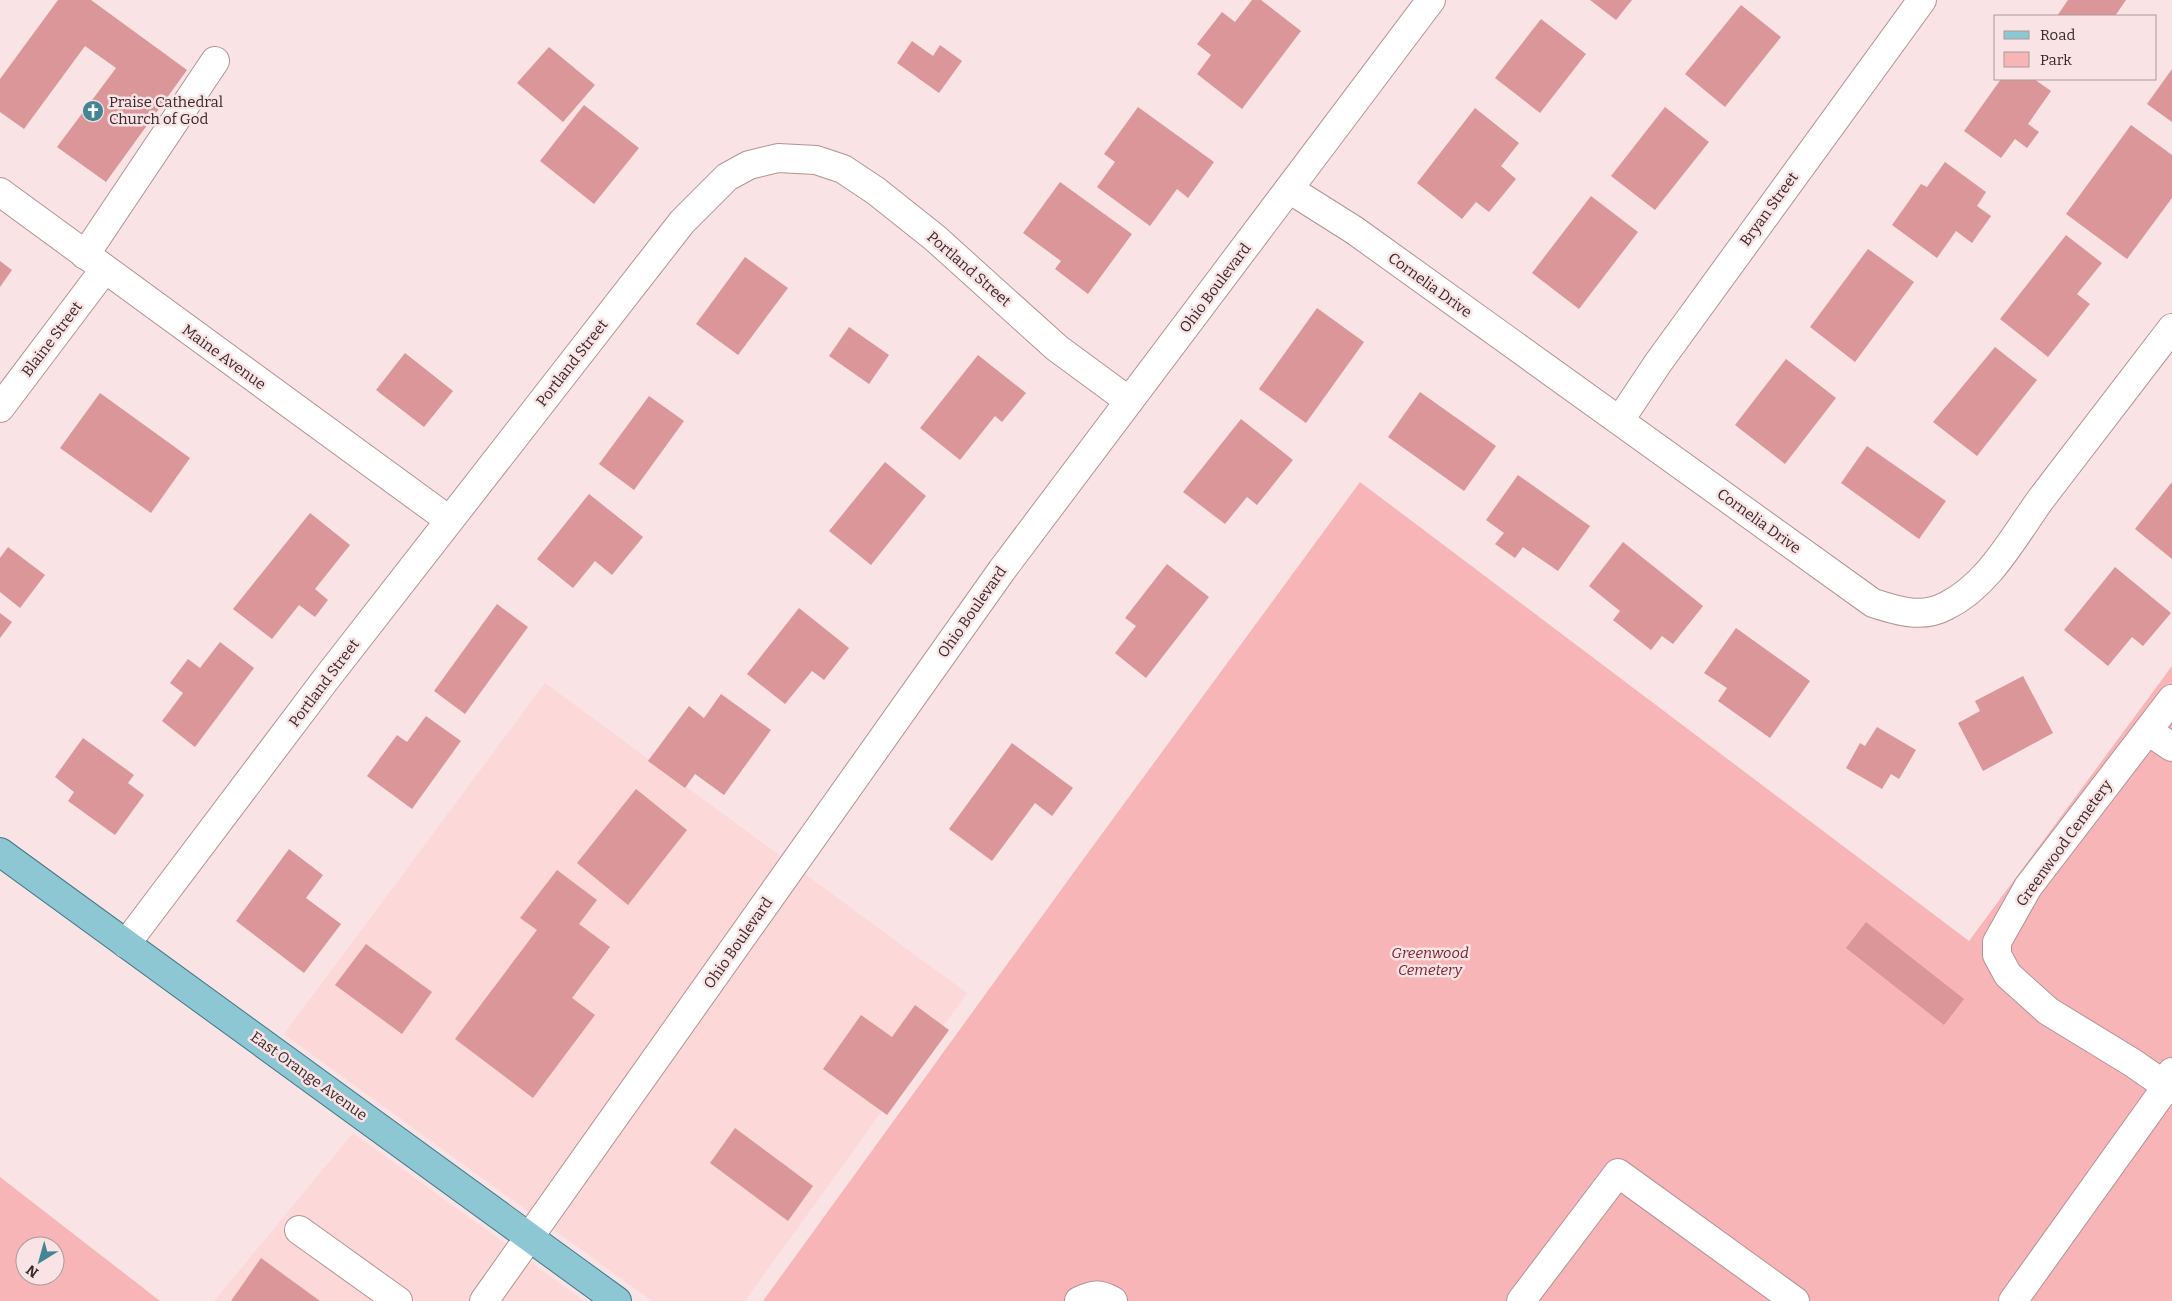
<svg xmlns="http://www.w3.org/2000/svg" width="2172" height="1301" viewBox="0 0 2172 1301" font-family="Bitter,serif">
<rect width="100%" height="100%" fill="#fae3e4"/>
<g fill="#fdd8d9">
<path d="M545,683L967,993L745,1301H652L284,1034Z"/>
<path d="M353,1133L584,1301H214Z"/>
</g>
<g fill="#f8b5b8" fill-rule="evenodd">
<path d="M1360,482L1969,941L2172,666V1301H763L1082,861Z"/>
<path d="M0,1177L160,1301H0ZM25,1246H55V1276H25Z"/>
</g>
<g fill="#db9699">
<path d="M58,0H91L187,70L106,182L57,147L116,68L85,46L24,129L0,112V79Z"/>
<path d="M1252,0H1261L1301,31L1242,109L1197,74L1211,55L1197,44L1222,12L1235,22Z"/>
<path d="M1590,0H1632L1616,20Z"/>
<path d="M2068,0H2126L2115,16H2057Z"/>
<path d="M1741,5L1781,37L1725,107L1685,74Z"/>
<path d="M1541,19L1586,54L1540,113L1495,78Z"/>
<path d="M912,41L933,56L940,45L962,61L939,93L897,63Z"/>
<path d="M549,47L595,85L563,122L517,83Z"/>
<path d="M2172,69V122L2147,104Z"/>
<path d="M2001,79H2034L2051,91L2028,124L2039,132L2027,148L2015,139L2001,158L1964,131Z"/>
<path d="M584,105L639,148L594,204L540,161Z"/>
<path d="M1138,107L1214,162L1188,198L1177,189L1150,226L1097,187L1115,162L1104,154Z"/>
<path d="M1665,107L1709,142L1655,210L1611,176Z"/>
<path d="M1475,108L1519,143L1501,166L1516,179L1489,212L1476,202L1462,219L1417,183Z"/>
<path d="M2131,125L2172,155V198L2127,259L2066,214Z"/>
<path d="M1945,162L1986,192L1977,206L1991,216L1972,243L1956,231L1937,258L1892,225L1921,184L1927,187Z"/>
<path d="M1060,182L1132,234L1088,294L1055,269L1061,261L1023,233Z"/>
<path d="M1591,196L1638,232L1579,309L1532,273Z"/>
<path d="M2066,235L2102,263L2077,294L2090,304L2048,357L2000,319Z"/>
<path d="M1868,249L1914,282L1855,362L1810,327Z"/>
<path d="M745,257L788,288L738,355L696,324Z"/>
<path d="M0,261L12,270L0,287Z"/>
<path d="M1317,308L1364,342L1306,423L1259,389Z"/>
<path d="M849,327L889,355L869,384L829,356Z"/>
<path d="M1995,347L2037,380L1977,456L1933,422Z"/>
<path d="M405,353L453,391L424,427L376,390Z"/>
<path d="M978,355L1026,393L1002,422L995,416L960,460L920,428Z"/>
<path d="M1786,359L1836,398L1785,464L1735,425Z"/>
<path d="M1420,392L1496,446L1464,491L1388,437Z"/>
<path d="M100,393L190,458L151,513L60,448Z"/>
<path d="M649,396L684,421L634,490L599,464Z"/>
<path d="M1241,419L1293,460L1257,505L1247,497L1225,524L1183,492Z"/>
<path d="M1867,446L1946,501L1919,539L1841,483Z"/>
<path d="M885,462L926,496L871,565L829,531Z"/>
<path d="M1518,475L1590,526L1558,571L1523,547L1515,558L1495,544L1504,533L1486,520Z"/>
<path d="M2172,482V559L2135,529Z"/>
<path d="M589,494L643,537L612,575L595,561L573,588L537,559Z"/>
<path d="M310,513L350,545L315,589L328,600L315,617L299,605L272,639L233,609Z"/>
<path d="M1623,542L1703,606L1673,644L1662,636L1651,650L1613,620L1620,611L1589,586Z"/>
<path d="M8,547L45,575L20,608L0,592V558Z"/>
<path d="M1167,564L1209,597L1146,678L1115,653L1136,626L1125,618Z"/>
<path d="M2115,567L2171,613L2143,646L2132,637L2108,666L2064,630Z"/>
<path d="M497,604L528,627L465,714L434,691Z"/>
<path d="M799,608L849,648L824,680L812,671L785,704L747,674Z"/>
<path d="M0,613L12,622L0,638Z"/>
<path d="M1736,628L1810,681L1770,738L1718,701L1727,688L1704,673Z"/>
<path d="M220,642L254,668L195,747L162,721L183,693L170,683L188,659L200,668Z"/>
<path d="M2023,676L2053,733L1983,771L1958,723L1980,711L1975,701Z"/>
<path d="M721,694L771,730L724,795L695,774L685,788L648,761L689,706L704,718Z"/>
<path d="M426,716L461,741L412,809L367,776L397,735L407,742Z"/>
<path d="M1877,727L1916,750L1899,779L1891,774L1882,789L1846,768L1860,743L1865,746Z"/>
<path d="M83,738L134,775L128,783L144,795L115,835L68,801L74,792L55,777Z"/>
<path d="M1012,743L1073,788L1052,816L1035,803L992,861L949,829Z"/>
<path d="M636,789L687,830L628,905L577,863Z"/>
<path d="M289,849L323,875L306,898L341,924L304,973L236,921Z"/>
<path d="M557,870L597,900L579,924L610,947L572,998L595,1015L533,1098L455,1039L537,930L520,918Z"/>
<path d="M1866,922L1964,999L1944,1025L1846,948Z"/>
<path d="M366,944L432,992L402,1034L335,985Z"/>
<path d="M915,1005L949,1030L887,1115L823,1069L861,1015L892,1037Z"/>
<path d="M735,1128L813,1186L788,1221L710,1163Z"/>
<path d="M261,1258L320,1301H231Z"/>
</g>
<g fill="none" stroke-linecap="round" stroke-linejoin="round">
<g stroke="#b59293" stroke-width="30">
<g id="minor">
<path d="M1289,189L1354,230L1873,603C1898,611 1922,619 1946,606C1989,585 2014,536 2041,499C2084,442 2128,385 2172,328"/>
<path d="M0,192L449,520"/>
<path d="M85,255L215,61"/>
<path d="M0,408L104,270"/>
<path d="M1620,420L1658,363L1922,0"/>
<path d="M2172,699L2028,887L1997,942V955L2008,975L2048,1011L2133,1063L2172,1090"/>
<path d="M2148,731L2172,747"/>
<path d="M126,944L326,679L682,222L727,177L749,165L778,158L816,160L843,169L876,191L935,238L1057,348L1129,401"/>
<path d="M299,1230L398,1301"/>
<path d="M484,1301L1002,570L1431,0"/>
<path d="M1079,1301C1093,1294 1099,1293 1113,1301"/>
<path d="M1521,1301L1618,1173L1795,1301"/>
<path d="M2013,1301L2167,1086L2172,1072"/>
</g>
</g>
<g stroke="#3e7886" stroke-width="30">
<path id="major" d="M0,852L617,1301"/>
</g>
<use href="#minor" stroke="#fff" stroke-width="28"/>
<use href="#major" stroke="#8dc7d4" stroke-width="28"/>
</g>
<defs>
<g id="church-disc" transform="scale(1.125)"><circle r="9.5" fill="#428595" stroke="#fae3e4"/><path d="M-1.2-6h2.4v3.5h3.3v2.4h-3.3V6h-2.4V-.1h-3.3v-2.4h3.3Z" fill="#fff"/></g>
</defs>
<g fill-rule="evenodd">
<use href="#church-disc" x="93" y="111"/>
</g>
<g text-anchor="middle" dominant-baseline="central" stroke-width="5" stroke-linejoin="round" paint-order="stroke">
<g font-size="15" fill="#372929" stroke="#fae3e4" text-anchor="start">
<text x="109" y="102">Praise Cathedral<tspan x="109" dy="17">Church of God</tspan></text>
</g>
<g font-size="15" fill="#372929" stroke="#fae3e4">
<text transform="translate(1769 209) rotate(-54)">Bryan Street</text>
<text transform="translate(969 269) rotate(41)">Portland Street</text>
<text transform="translate(1430 285) rotate(36)">Cornelia Drive</text>
<text transform="translate(1215 288) rotate(-53)">Ohio Boulevard</text>
<text transform="translate(52 339) rotate(-53)">Blaine Street</text>
<text transform="translate(224 357) rotate(36)">Maine Avenue</text>
<text transform="translate(572 363) rotate(-52)">Portland Street</text>
<text transform="translate(1759 521) rotate(36)">Cornelia Drive</text>
<text transform="translate(972 612) rotate(-55)">Ohio Boulevard</text>
<text transform="translate(324 683) rotate(-53)">Portland Street</text>
<text transform="translate(2064 843) rotate(-54)">Greenwood Cemetery</text>
<text transform="translate(738 943) rotate(-55)">Ohio Boulevard</text>
<text transform="translate(309 1076) rotate(36)">East Orange Avenue</text>
</g>
<g font-size="15" font-style="italic" fill="#782631" stroke="#fae3e4">
<text x="1430" y="953">Greenwood<tspan x="1430" dy="17">Cemetery</tspan></text>
</g>
</g>
<rect x="1994" y="15" width="162" height="65" fill="#fae3e4" stroke="#ac9999"/>
<rect x="2004" y="31" width="25" height="8" fill="#8dc7d4" stroke="#ac9999"/>
<text x="2040" y="40" font-size="15" fill="#372929">Road</text>
<rect x="2004" y="52" width="25" height="15" fill="#f8b5b8" stroke="#ac9999"/>
<text x="2040" y="65" font-size="15" fill="#372929">Park</text>
<g transform="translate(40 1261) rotate(217)"><circle r="24" fill="#fae3e4" stroke="#ac9999"/>
<path d="M0-4L9 19L0 12L-9 19Z" fill="#428595"/>
<text y="-8" font-size="14" font-weight="bold" text-anchor="middle" fill="#372929">N</text>
</g>
</svg>
